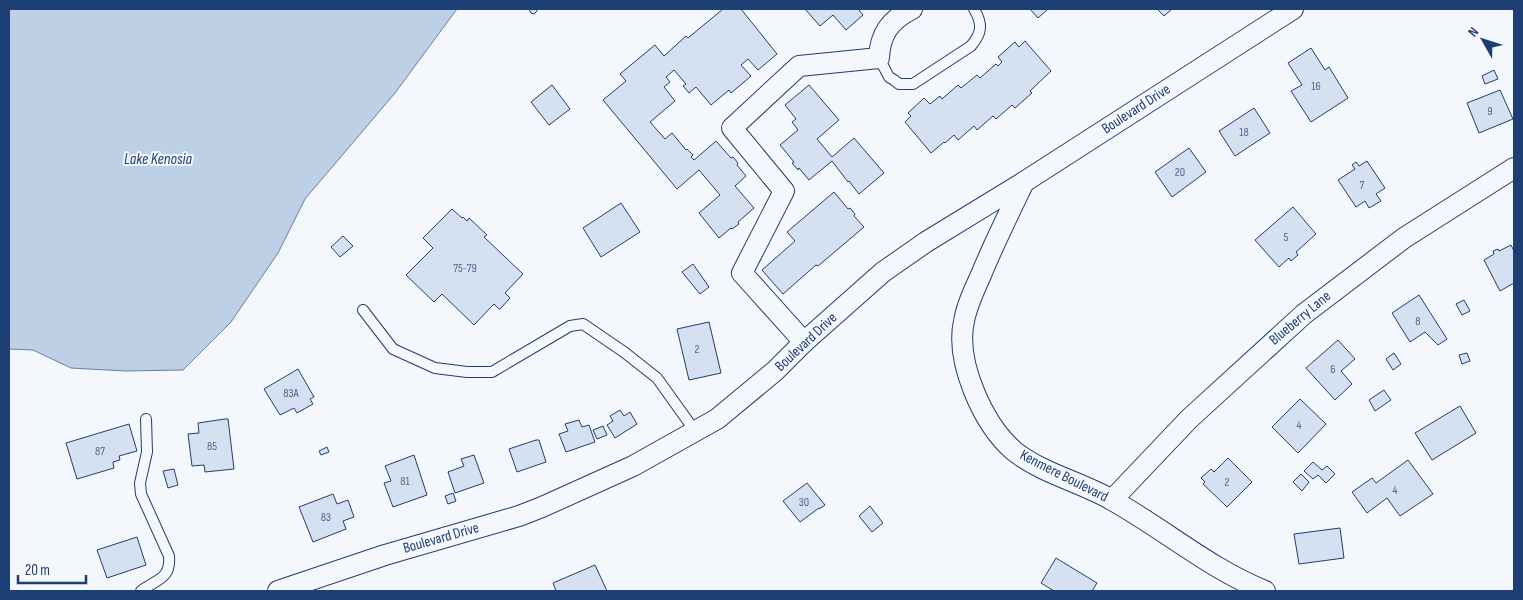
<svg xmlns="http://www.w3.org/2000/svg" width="1523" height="600" viewBox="0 0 1523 600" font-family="'Sofia Sans Condensed',sans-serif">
<rect width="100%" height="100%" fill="#f4f7fb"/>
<path fill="#bed0e5" stroke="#687fa3" d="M9,9H457L395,93L305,199L278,253L231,322L183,370L125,371L71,368L33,350L9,349Z"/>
<g fill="#d5e0f0" stroke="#1d3f73">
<path d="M529,9H537V11L534,14L531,13Z"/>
<path d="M723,9H741L777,54L758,70L748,59L741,65L751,76L731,93L729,90L711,105L696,87L689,93L683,86L686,84L674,70L666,77L670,82L664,87L675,101L650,122L665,139L672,133L686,150L687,149L693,155L691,157L694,160L716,141L731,158L733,157L738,163L737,165L746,176L735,186L754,208L738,222L739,224L732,229L731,228L719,238L699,213L720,195L699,170L677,189L603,100L626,81L620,74L655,45L664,56L686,36L688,38Z"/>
<path d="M805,9H858L863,15L846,30L833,15L820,26Z"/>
<path d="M1030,9H1048L1038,18Z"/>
<path d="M1157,9H1172L1164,16Z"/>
<path d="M1025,41L1051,71L1030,91L1032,93L1015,108L1012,105L996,119L993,116L977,130L974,126L958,140L954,135L945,143L944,142L931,153L905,122L911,116L908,113L924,98L930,104L940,96L942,99L958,85L961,88L977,75L980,78L996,64L998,66L1002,62L998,57L1015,42L1019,47Z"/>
<path d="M1311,48L1325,70L1329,67L1348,98L1311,122L1291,91L1302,85L1288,63Z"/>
<path d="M1494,70L1498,79L1485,84L1482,76Z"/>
<path d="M552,85L570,109L549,125L531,102Z"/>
<path d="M809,85L839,120L817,139L832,157L854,138L884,173L859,194L849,181L848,182L832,161L809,180L799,168L798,170L792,163L794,162L780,145L798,130L792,122L796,119L785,105Z"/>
<path d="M1500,90L1513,119L1479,133L1467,103Z"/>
<path d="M1254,108L1270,133L1235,156L1219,131Z"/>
<path d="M1189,148L1206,172L1172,197L1155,172Z"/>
<path d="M1367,161L1385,188L1376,194L1381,201L1369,208L1365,201L1356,207L1338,180L1355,169L1352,165L1356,162L1359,166Z"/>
<path d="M834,192L848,209L850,208L855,214L854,216L864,227L818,266L816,265L783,294L762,270L795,241L787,232Z"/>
<path d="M621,203L640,232L601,257L583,228Z"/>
<path d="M1293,207L1316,234L1296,252L1298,255L1291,261L1289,258L1279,267L1255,240Z"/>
<path d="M452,209L462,218L463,217L467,221L469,218L487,235L484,237L523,274L505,293L510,298L500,309H499L494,304L474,325L442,294L434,302L406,275L433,248L423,238Z"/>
<path d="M343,236L353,246L340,257L331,247Z"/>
<path d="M1511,245L1514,251V283L1500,291L1484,260L1494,254L1493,251L1498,249L1499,251Z"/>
<path d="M693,264L709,287L700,294L682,272Z"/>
<path d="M1419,295L1447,339L1438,345L1425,332L1410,342L1392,313Z"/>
<path d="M1464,300L1470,311L1462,315L1456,304Z"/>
<path d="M709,322L721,373L689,380L677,329Z"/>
<path d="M1338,340L1355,359L1341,371L1352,384L1335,400L1306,368Z"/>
<path d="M1394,353L1401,364L1393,370L1386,359Z"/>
<path d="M1467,353L1470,361L1462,364L1459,355Z"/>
<path d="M298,369L314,397L310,399L313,404L297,413L294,408L280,415L264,389Z"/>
<path d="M1384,390L1391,400L1375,411L1369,400Z"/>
<path d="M1300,399L1326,424L1298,453L1272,427Z"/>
<path d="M1460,406L1476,433L1432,460L1415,433Z"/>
<path d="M620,410L624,416L630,412L637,424L615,438L607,425L613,421L610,416Z"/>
<path d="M225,419H228L234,469L205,472L204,465L192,466L188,434L199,433L198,423Z"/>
<path d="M579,420L582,427L589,425L595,442L566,452L559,434L568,431L565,424Z"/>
<path d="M129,424L137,451L119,456L120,460L113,462L114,468L77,479L66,443Z"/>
<path d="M603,426L607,435L597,439L593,430Z"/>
<path d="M536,440H539L546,462L517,472L509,449Z"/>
<path d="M327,447L329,452L321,455L319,451Z"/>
<path d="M414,455L427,495L393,507L384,483L391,481L385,466Z"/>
<path d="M474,455L484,483L455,493L448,472L464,466L461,459Z"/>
<path d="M1228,458L1252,482L1227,507L1203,484L1205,482L1201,478L1211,469L1214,472Z"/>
<path d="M1408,460L1433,494L1400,516L1387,498L1367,513L1352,492L1372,478L1376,483Z"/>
<path d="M1313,462L1322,470L1327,466L1335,474L1326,483L1318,475L1313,479L1304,471Z"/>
<path d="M174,469L178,485L168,488L163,471Z"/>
<path d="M1301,474L1309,482L1302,491L1293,482Z"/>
<path d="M807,483L825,505L819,509V508L800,522L783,501Z"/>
<path d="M453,493L456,501L448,504L445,496Z"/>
<path d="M333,494L337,504L348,500L354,517L343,521L346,529L313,542L299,507Z"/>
<path d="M870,506L883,523L872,532L859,516Z"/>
<path d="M1340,528L1344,558L1299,564L1294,534Z"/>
<path d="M137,537L146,565L107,578L97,550Z"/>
<path d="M1056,558L1097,583L1092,591H1054L1041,583Z"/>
<path d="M595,565L607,591H556L553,583Z"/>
</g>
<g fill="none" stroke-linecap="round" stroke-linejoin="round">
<g stroke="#1d3f73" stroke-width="12">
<g id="lane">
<path d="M879,58L889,77L894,80L899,84H913L971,46C982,33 983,24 974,9"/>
<path d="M363,310L393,349L435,368L467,372H492L570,326L583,324L624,352L657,378L695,431"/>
<path d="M141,591C157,579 171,579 169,556L141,494L140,483L147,452L146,419"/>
</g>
</g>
<g stroke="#1d3f73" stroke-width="22">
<g id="street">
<path d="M1024,182C1009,213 994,243 981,275C974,290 967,305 964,321C955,362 983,424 1014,451C1043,474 1081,482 1112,500C1164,529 1210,569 1265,591"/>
<path d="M804,342L742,273L784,191L732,128L799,66L879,58C880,34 890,20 912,9"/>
<path d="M1112,500L1189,419L1304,314L1404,238L1514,168"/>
<path d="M278,591L385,555L519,516L542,507L633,466L717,419L775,371L804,342L883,272L926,242L1024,182L1293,9"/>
</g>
</g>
<use href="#lane" stroke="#f4f7fb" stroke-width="10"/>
<use href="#street" stroke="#f4f7fb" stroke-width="20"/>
</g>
<g text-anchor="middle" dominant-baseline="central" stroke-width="4" stroke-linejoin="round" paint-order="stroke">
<g font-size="12" fill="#4b6792">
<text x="1316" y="86">16</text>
<text x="1490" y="111">9</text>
<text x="1244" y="132">18</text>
<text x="1180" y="172">20</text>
<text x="1362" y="185">7</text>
<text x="1286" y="237">5</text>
<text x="465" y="268">75-79</text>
<text x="1418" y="321">8</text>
<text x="697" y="349">2</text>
<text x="1333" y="369">6</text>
<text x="291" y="393">83A</text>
<text x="1299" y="425">4</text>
<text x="212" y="446">85</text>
<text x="100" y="451">87</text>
<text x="405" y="481">81</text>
<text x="1227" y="482">2</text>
<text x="1395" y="490">4</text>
<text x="804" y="502">30</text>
<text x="326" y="517">83</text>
</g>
<g font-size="15" fill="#1d3f73" stroke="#f4f7fb">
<text transform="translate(1136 109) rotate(-33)">Boulevard Drive</text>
<text transform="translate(1300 318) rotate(-40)">Blueberry Lane</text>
<text transform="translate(806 342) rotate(-43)">Boulevard Drive</text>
<text transform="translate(1064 476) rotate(27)">Kenmere Boulevard</text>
<text transform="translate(441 538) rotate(-16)">Boulevard Drive</text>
</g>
<g font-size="16" font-style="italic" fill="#1d3f73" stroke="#f4f7fb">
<text x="158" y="159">Lake Kenosia</text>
</g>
</g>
<rect width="1523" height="600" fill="none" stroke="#1d3f73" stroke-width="20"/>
<g transform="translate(1483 40) rotate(309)" stroke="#f4f7fb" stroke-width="4" paint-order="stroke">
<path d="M0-4L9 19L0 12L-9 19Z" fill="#1d3f73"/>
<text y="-8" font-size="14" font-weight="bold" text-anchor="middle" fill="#1d3f73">N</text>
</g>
<path d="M18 575v8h68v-8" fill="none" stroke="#1d3f73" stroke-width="2.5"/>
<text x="25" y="575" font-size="15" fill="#1d3f73" stroke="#f4f7fb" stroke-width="4" paint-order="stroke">20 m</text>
</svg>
